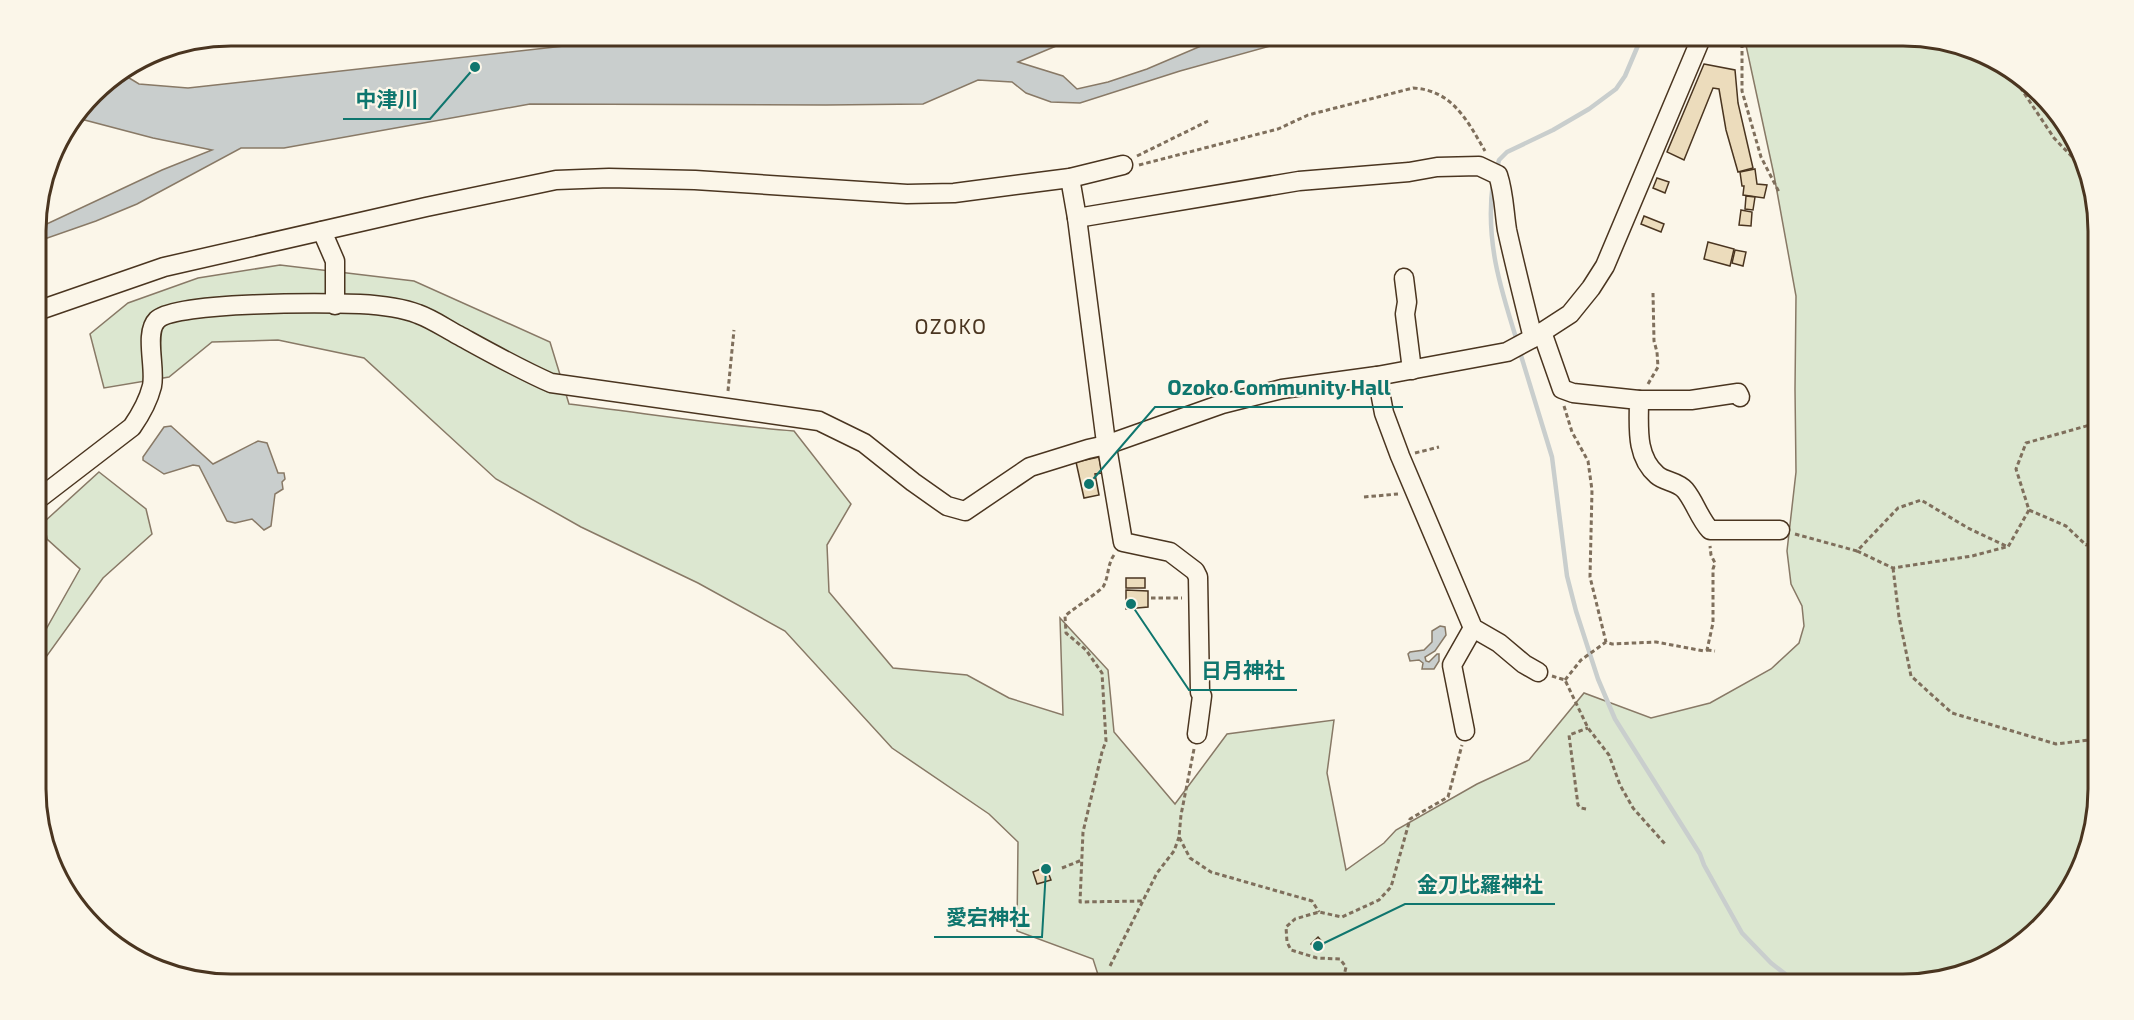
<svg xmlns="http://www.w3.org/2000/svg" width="2134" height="1020" viewBox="0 0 2134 1020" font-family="'Exo 2','Noto Sans JP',sans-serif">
<rect width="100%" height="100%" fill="#fbf6e9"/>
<g fill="#dce7d0" stroke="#887966" stroke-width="1.5">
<path d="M1744,36H1902L1977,51L2058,113L2096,207L2098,788L2083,863L2050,917L2011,951L1915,984H1101L1093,959L1017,931L1018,842L989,814L892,748L785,631L698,583L581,527L496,479L364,358L278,340L212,342L169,377L104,388L90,334L128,303L198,278L280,265L414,281L550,342L569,404C644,413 719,425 794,431L851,504L827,545L829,592L893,668L967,675L1009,698L1063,715L1060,618L1108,670L1114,732L1175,804L1227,734L1334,720L1327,773L1346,870L1384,843L1396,830L1477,784L1529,760L1584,693L1651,718L1710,703L1771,669L1799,643L1804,626L1802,606L1791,584L1787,551L1796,472L1795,389L1796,296L1774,175Z"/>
<path d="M99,472L146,509L152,534L103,578L41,664L37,666V640L45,631L80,569L47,539L44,522Z"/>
</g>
<g fill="#c9cecd" stroke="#887966" stroke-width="1.5">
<path d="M781,36H1080L1018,62L1063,76L1077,89L1108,82L1147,69L1208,43L1235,36H1306L1180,71L1080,103L1051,102L1026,93L1012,82L978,80L923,104L826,105L530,104L284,148H241L137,204L96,221L36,242V229L162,170L212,150L153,138L77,118L102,85L121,73L139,84L188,88L591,43Z"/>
<path d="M171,426L213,464L258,441L267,443L278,473H284L285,479L282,482L283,489L275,494L271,526L264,530L252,519L235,523L227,521L199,466L193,465L164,474L143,460V457L164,427Z"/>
<path d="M1440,626L1445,627L1446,635L1435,651L1425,657L1426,661L1429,662L1437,654H1439V661L1434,669H1422L1423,663L1419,660L1410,661L1408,654L1410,652L1424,650L1432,642V631Z"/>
</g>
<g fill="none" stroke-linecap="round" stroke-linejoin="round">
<g stroke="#c9cecd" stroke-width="4.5">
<path d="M1497,168L1499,160L1507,152L1553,130L1589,109L1616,89L1625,76L1642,36"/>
<path d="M1493,182C1485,240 1500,287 1517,341"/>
<path d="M1519,349L1552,457L1567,576L1576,611L1598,679L1615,719L1700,854L1704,865L1742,933L1771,963L1798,984"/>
</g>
</g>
<g fill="#ecdcbc" stroke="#4a3520" stroke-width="1.5">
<path d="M1704,64L1735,70L1738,103L1753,168L1738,172L1726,130L1719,89L1713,88L1684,160L1667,152Z"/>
<path d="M1755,169L1757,184L1767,185L1764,198L1743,195L1744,186H1742L1740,172Z"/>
<path d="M1657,178L1669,182L1665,193L1653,188Z"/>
<path d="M1746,196L1755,197L1753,210L1745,209Z"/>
<path d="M1741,210L1752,212L1751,226L1739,225Z"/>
<path d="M1644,216L1664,224L1661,232L1641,224Z"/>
<path d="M1708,242L1734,249L1730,266L1704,259Z"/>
<path d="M1735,250L1746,252L1743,266L1732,263Z"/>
<path d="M1099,457L1102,473L1095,474L1099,495L1084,498L1076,462Z"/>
<rect x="1126" y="578" width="19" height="10"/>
<path d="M1126,590L1148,591V607L1126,609Z"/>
<path d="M1046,867L1051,880L1037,884L1033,872Z"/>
<path d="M1318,937L1324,944L1317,951L1311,944Z"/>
</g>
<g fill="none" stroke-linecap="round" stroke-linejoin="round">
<g stroke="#4a3520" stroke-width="21">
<g id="minor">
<path d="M1070,178L1077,218L1105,435L1123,542L1170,552L1195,571L1198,577L1200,692L1202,696L1197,734"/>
<path d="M1077,218L1299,181L1409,172L1437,167L1479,166L1498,175C1504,193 1504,211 1507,230C1515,266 1524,302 1533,338"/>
<path d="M322,231L335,261V305"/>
<path d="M1404,278L1407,302L1405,314L1412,370"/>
<path d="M37,311L164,267L426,207L556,180L609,178L695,180L907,194L954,193L1031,183L1070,178L1123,165"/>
<path d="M1542,332L1562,389L1573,393L1639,400C1639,426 1635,456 1657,475C1665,482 1677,481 1685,490C1695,502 1699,518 1710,530H1780"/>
<path d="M1377,376L1384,413L1400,456L1473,628L1499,643L1524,664L1538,672"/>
<path d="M1639,400H1691L1738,393L1740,397"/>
<path d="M37,500L132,427C141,414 148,402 152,386C156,368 144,333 157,320C175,301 328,303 360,304C379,305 400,307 418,314C432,319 445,328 458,335C489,352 519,369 551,383L819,421L864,443L913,482L947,506L965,511L1030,467L1088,449L1106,445L1222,404L1282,389L1377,376L1507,352L1533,338L1570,314L1591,288L1605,266L1702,36"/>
<path d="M1465,731L1452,665L1473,628"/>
</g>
</g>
<g stroke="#7f6f5c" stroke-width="3" stroke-dasharray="4.5 3" stroke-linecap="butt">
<path d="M1742,36V91L1761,157L1779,192"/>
<path d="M2016,81L2054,138L2079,164"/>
<path d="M1137,156L1208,121"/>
<path d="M1139,165L1278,129L1308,115L1413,88C1452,90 1467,120 1485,151"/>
<path d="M1648,384L1658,367L1657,352L1654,341L1653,293"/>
<path d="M728,391L734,330"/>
<path d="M1564,406L1572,432L1588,461L1592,490L1590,577L1606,642"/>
<path d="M2095,424L2097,447"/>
<path d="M1415,453L1439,447"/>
<path d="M1364,497L1398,494"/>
<path d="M2029,510L2066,526L2086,545L2097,539"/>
<path d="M1795,534L1857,551L1898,508L1921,500L1968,528L2008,547L2029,510L2016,469L2026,443L2097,423"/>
<path d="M1857,551L1893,568L1972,556L2006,547"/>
<path d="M1114,555C1107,565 1109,577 1103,587C1100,591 1073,609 1065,616L1066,633L1086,650L1102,673L1106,741L1102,752L1083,832L1080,902L1143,901"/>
<path d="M1893,568L1899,617L1911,676L1952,713L2056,744L2098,739"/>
<path d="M1151,598H1182"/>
<path d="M1707,650L1715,651"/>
<path d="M1552,676L1565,680L1588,728L1609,755L1620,785L1633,808L1665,844"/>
<path d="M1565,680L1581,660L1606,642L1612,644L1656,642L1704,651L1707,650L1713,623V569L1715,563L1711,555L1710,546"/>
<path d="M1194,749L1181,815L1179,837L1190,858L1211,872L1312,901L1319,912"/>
<path d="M1586,809L1581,808L1578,805L1569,735L1588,728"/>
<path d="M1062,868L1082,860"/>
<path d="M1110,966L1157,873L1174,851L1179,837"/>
<path d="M1337,984L1344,976L1346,967L1340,959L1317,958L1291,950L1287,942L1286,927L1295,919L1319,912L1342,917L1379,900L1391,887L1410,819L1448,797L1462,745"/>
</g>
<use href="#minor" stroke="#fbf6e9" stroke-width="18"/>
</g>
<g text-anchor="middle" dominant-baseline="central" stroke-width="4.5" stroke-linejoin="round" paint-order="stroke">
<g font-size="21" letter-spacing="1.5" fill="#4a3520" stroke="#fbf6e9">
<text x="951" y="325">OZOKO</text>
</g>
</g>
<path d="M0 0H2134V1020H0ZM231 46H1903A185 185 0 0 1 2088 231V789A185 185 0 0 1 1903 974H231A185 185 0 0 1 46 789V231A185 185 0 0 1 231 46Z" fill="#fbf6e9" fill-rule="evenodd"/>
<path fill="none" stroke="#4a3520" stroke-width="3" d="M231 46H1903A185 185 0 0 1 2088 231V789A185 185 0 0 1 1903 974H231A185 185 0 0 1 46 789V231A185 185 0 0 1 231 46Z"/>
<path fill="none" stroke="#0f766e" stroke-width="2" d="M475 67L430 119H343M1089 484L1155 407H1403M1131 604L1189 690H1297M1318 946L1405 904H1555M1046 869L1042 937H934"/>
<g fill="#0f766e" stroke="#fbf6e9" stroke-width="2">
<circle cx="475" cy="67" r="6"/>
<circle cx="1089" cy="484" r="6"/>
<circle cx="1131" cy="604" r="6"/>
<circle cx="1318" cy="946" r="6"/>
<circle cx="1046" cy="869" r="6"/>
</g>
<g font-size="21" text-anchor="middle" font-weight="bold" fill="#0f766e" stroke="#fbf6e9" stroke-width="4.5" stroke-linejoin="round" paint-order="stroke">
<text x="387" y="107">中津川</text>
<text x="1279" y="395">Ozoko Community Hall</text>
<text x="1243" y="678">日月神社</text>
<text x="1480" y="892">金刀比羅神社</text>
<text x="988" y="925">愛宕神社</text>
</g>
</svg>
